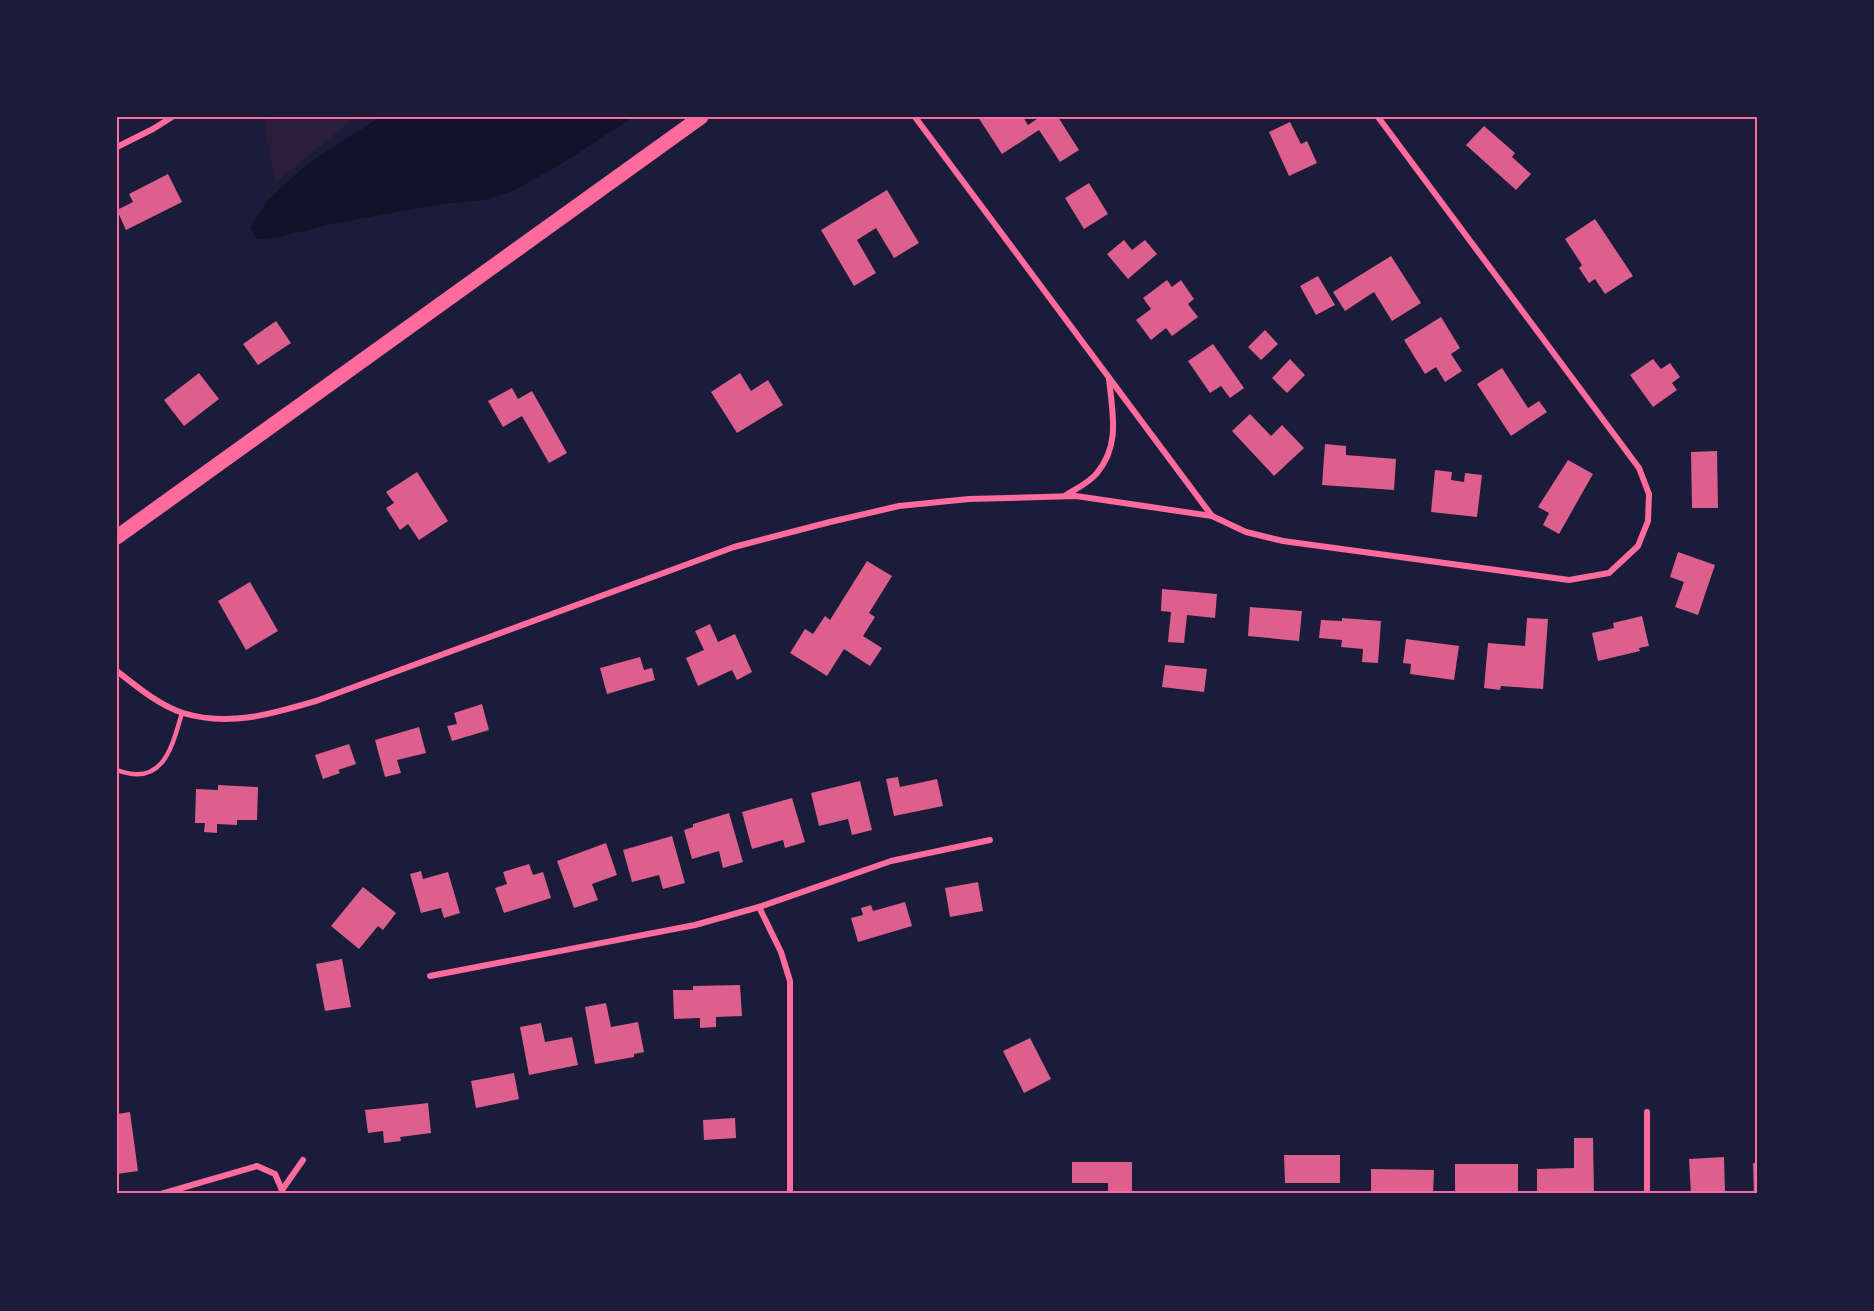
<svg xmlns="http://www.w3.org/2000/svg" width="1874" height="1311" viewBox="0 0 1874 1311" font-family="'Public Sans',sans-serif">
<rect width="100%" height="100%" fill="#1b1b3a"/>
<path fill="#2a1e3b" d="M266,117H355L275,183L265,128Z"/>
<path fill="#12122b" d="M381,117H633L566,161L515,190L485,200L442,204L336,223L275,238L257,239L250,227L268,200L311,161Z"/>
<g fill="#dd5f8e">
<path d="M978,117H1023L1028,125L1040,117H1058L1079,150L1060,162L1039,130L1002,154Z"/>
<path d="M1290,122L1301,144L1307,141L1317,163L1289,176L1269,132Z"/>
<path d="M1484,126L1515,153L1512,157L1531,174L1516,190L1466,145Z"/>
<path d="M168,174L182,202L126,230L117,210L133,202L129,194Z"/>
<path d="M1089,183L1108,214L1084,229L1065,198Z"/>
<path d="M887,190L919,243L894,258L876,228L857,240L876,273L854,286L821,230Z"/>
<path d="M1595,219L1633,276L1605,294L1595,279L1589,283L1579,268L1582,265L1565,239Z"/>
<path d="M1124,240L1132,250L1145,240L1157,254L1128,279L1107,254Z"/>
<path d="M1391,256L1421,303L1392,321L1374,292L1345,311L1333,292Z"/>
<path d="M1318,276L1335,305L1316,315L1300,286Z"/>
<path d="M1167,280L1172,287L1181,280L1194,299L1188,304L1198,317L1172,336L1166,328L1151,340L1136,320L1151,309L1143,298Z"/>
<path d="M1441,317L1460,348L1451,354L1462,371L1445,382L1436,367L1425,374L1404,340Z"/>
<path d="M276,321L291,343L258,365L243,344Z"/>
<path d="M1265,330L1278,344L1261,360L1248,347Z"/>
<path d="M1213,344L1244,388L1230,398L1221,386L1210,393L1188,361Z"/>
<path d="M1290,359L1305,375L1287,393L1272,378Z"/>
<path d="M1653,359L1661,369L1670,363L1680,377L1672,383L1677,390L1653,407L1630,375Z"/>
<path d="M1502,368L1528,408L1539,401L1547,412L1511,436L1477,384Z"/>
<path d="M199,373L219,399L184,426L164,400Z"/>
<path d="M740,373L751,391L768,380L783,405L737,433L711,392Z"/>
<path d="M512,388L518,399L532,391L567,453L549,463L522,416L503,427L488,401Z"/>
<path d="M1250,414L1271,436L1282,425L1304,448L1274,476L1232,431Z"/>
<path d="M1325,444L1346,446V455L1396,459L1394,490L1322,485Z"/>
<path d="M1717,451L1718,508H1692L1691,452Z"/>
<path d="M1568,460L1593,474L1559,534L1543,525L1549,513L1538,507Z"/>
<path d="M1435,470L1452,472L1451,480L1464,482L1465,473L1482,475L1477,517L1431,512Z"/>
<path d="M417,472L448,521L419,540L408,524L400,530L386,508L394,503L386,492Z"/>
<path d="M1678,552L1715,565L1698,615L1675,607L1684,582L1670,577Z"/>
<path d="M867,561L892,576L869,613L875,617L863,636L882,648L870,666L844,649L827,676L790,653L805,629L813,634L825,616L830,620Z"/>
<path d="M250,582L278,631L246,650L218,601Z"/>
<path d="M1162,589L1217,594L1215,618L1187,615L1184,643L1168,642L1171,612L1161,611Z"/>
<path d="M1250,607L1302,611L1299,641L1248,636Z"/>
<path d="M1642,616L1649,646L1639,648L1640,651L1598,661L1592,633L1614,628L1613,623Z"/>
<path d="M1342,618L1381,621L1378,663L1362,662L1363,649L1341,647L1342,640L1319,638L1321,620L1342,621Z"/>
<path d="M1527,618L1548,619L1543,689L1501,686L1500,690L1484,688L1488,643L1525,646Z"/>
<path d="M710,624L718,642L735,634L752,672L737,680L732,670L698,686L686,658L704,650L695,631Z"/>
<path d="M1406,639L1459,646L1454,680L1410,674L1411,664L1403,663Z"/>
<path d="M640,657L644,670L652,668L655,680L607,694L600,668Z"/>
<path d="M1165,665L1207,669L1204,692L1162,687Z"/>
<path d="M482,704L489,730L452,741L447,726L457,724L454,713Z"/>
<path d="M419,727L426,753L397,760L401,773L385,777L375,740Z"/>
<path d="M349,744L356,764L338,770L340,773L323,779L315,755Z"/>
<path d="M898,777L900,787L937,779L943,806L894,816L886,779Z"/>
<path d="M860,781L872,830L852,835L848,819L819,826L811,793Z"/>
<path d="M218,785L258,787L257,820H237V825L217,824V833L204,832L205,823H195L196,789L218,790Z"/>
<path d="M792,798L805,842L785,848L783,840L752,849L742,812Z"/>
<path d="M729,813L743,862L723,868L719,851L692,859L684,830L693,827V824Z"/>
<path d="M672,836L685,883L663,889L659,875L632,882L623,850Z"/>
<path d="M606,843L617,875L592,884L598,900L574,908L557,861Z"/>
<path d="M529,864L533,875L543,872L551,898L504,913L495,888L507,884L503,872Z"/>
<path d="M421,871L423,879L448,872L460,913L444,918L441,908L421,913L410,874Z"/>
<path d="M978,882L983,911L950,917L945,888Z"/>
<path d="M363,887L396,913L383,930L378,926L359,949L331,926Z"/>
<path d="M905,902L912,926L858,942L851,918L863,915L861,908L871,905L873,911Z"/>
<path d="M342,959L351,1007L325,1011L316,964Z"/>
<path d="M740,985L742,1016L716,1017V1027L700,1028V1018L674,1019L673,990H693V986Z"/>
<path d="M606,1003L611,1027L638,1022L644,1052L634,1054V1057L595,1064L585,1007Z"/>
<path d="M541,1023L545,1042L572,1037L578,1065L529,1075L520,1027Z"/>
<path d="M1030,1038L1051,1079L1024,1093L1003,1051Z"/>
<path d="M514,1073L519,1099L476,1108L471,1081Z"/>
<path d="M428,1103L431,1133L400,1137L401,1141L384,1143L383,1131L368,1133L365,1110Z"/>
<path d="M130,1112L138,1171L117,1174V1114Z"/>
<path d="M735,1118L736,1138L704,1140L703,1120Z"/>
<path d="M1574,1138H1593L1594,1194H1537V1169L1574,1168Z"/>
<path d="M1284,1155H1340V1183H1285Z"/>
<path d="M1724,1157L1725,1194H1691L1689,1159Z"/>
<path d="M1072,1162H1132V1194H1108V1183H1072Z"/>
<path d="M1753,1163H1757V1194H1754Z"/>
<path d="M1455,1164H1518V1192L1476,1194V1191H1455Z"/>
<path d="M1371,1169L1434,1170L1433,1194H1371Z"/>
</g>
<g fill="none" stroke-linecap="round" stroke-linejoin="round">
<path stroke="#ff6b9d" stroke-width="4.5" d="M117,770C163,788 172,747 182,713"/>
<g stroke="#ff6b9d" stroke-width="6">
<path d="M915,117L1212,516"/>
<path d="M117,147L153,129L172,117"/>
<path d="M1066,495C1076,489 1090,482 1097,473C1121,444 1112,412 1109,378"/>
<path d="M117,671C136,686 160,706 183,713C229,727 272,714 316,701L734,547L830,522L899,506L969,499L1076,496L1212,516L1246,532L1283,541L1569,580L1609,573L1638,546L1648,521L1649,494L1639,468L1378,117"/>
<path d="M759,907L781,952L790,981V1194"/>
<path d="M430,976L695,925L759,907L891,861L990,840"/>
<path d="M161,1194L257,1166L275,1174L282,1190"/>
<path d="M281,1194L282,1190L303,1160"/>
<path d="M1647,1194V1112"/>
</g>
<path stroke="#ff6b9d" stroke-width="15" d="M117,537L701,117"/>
</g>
<rect width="1874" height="1311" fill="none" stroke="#1b1b3a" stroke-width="237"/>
<rect x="118" y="118" width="1638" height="1074" fill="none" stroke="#ff6b9d" stroke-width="2"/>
</svg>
